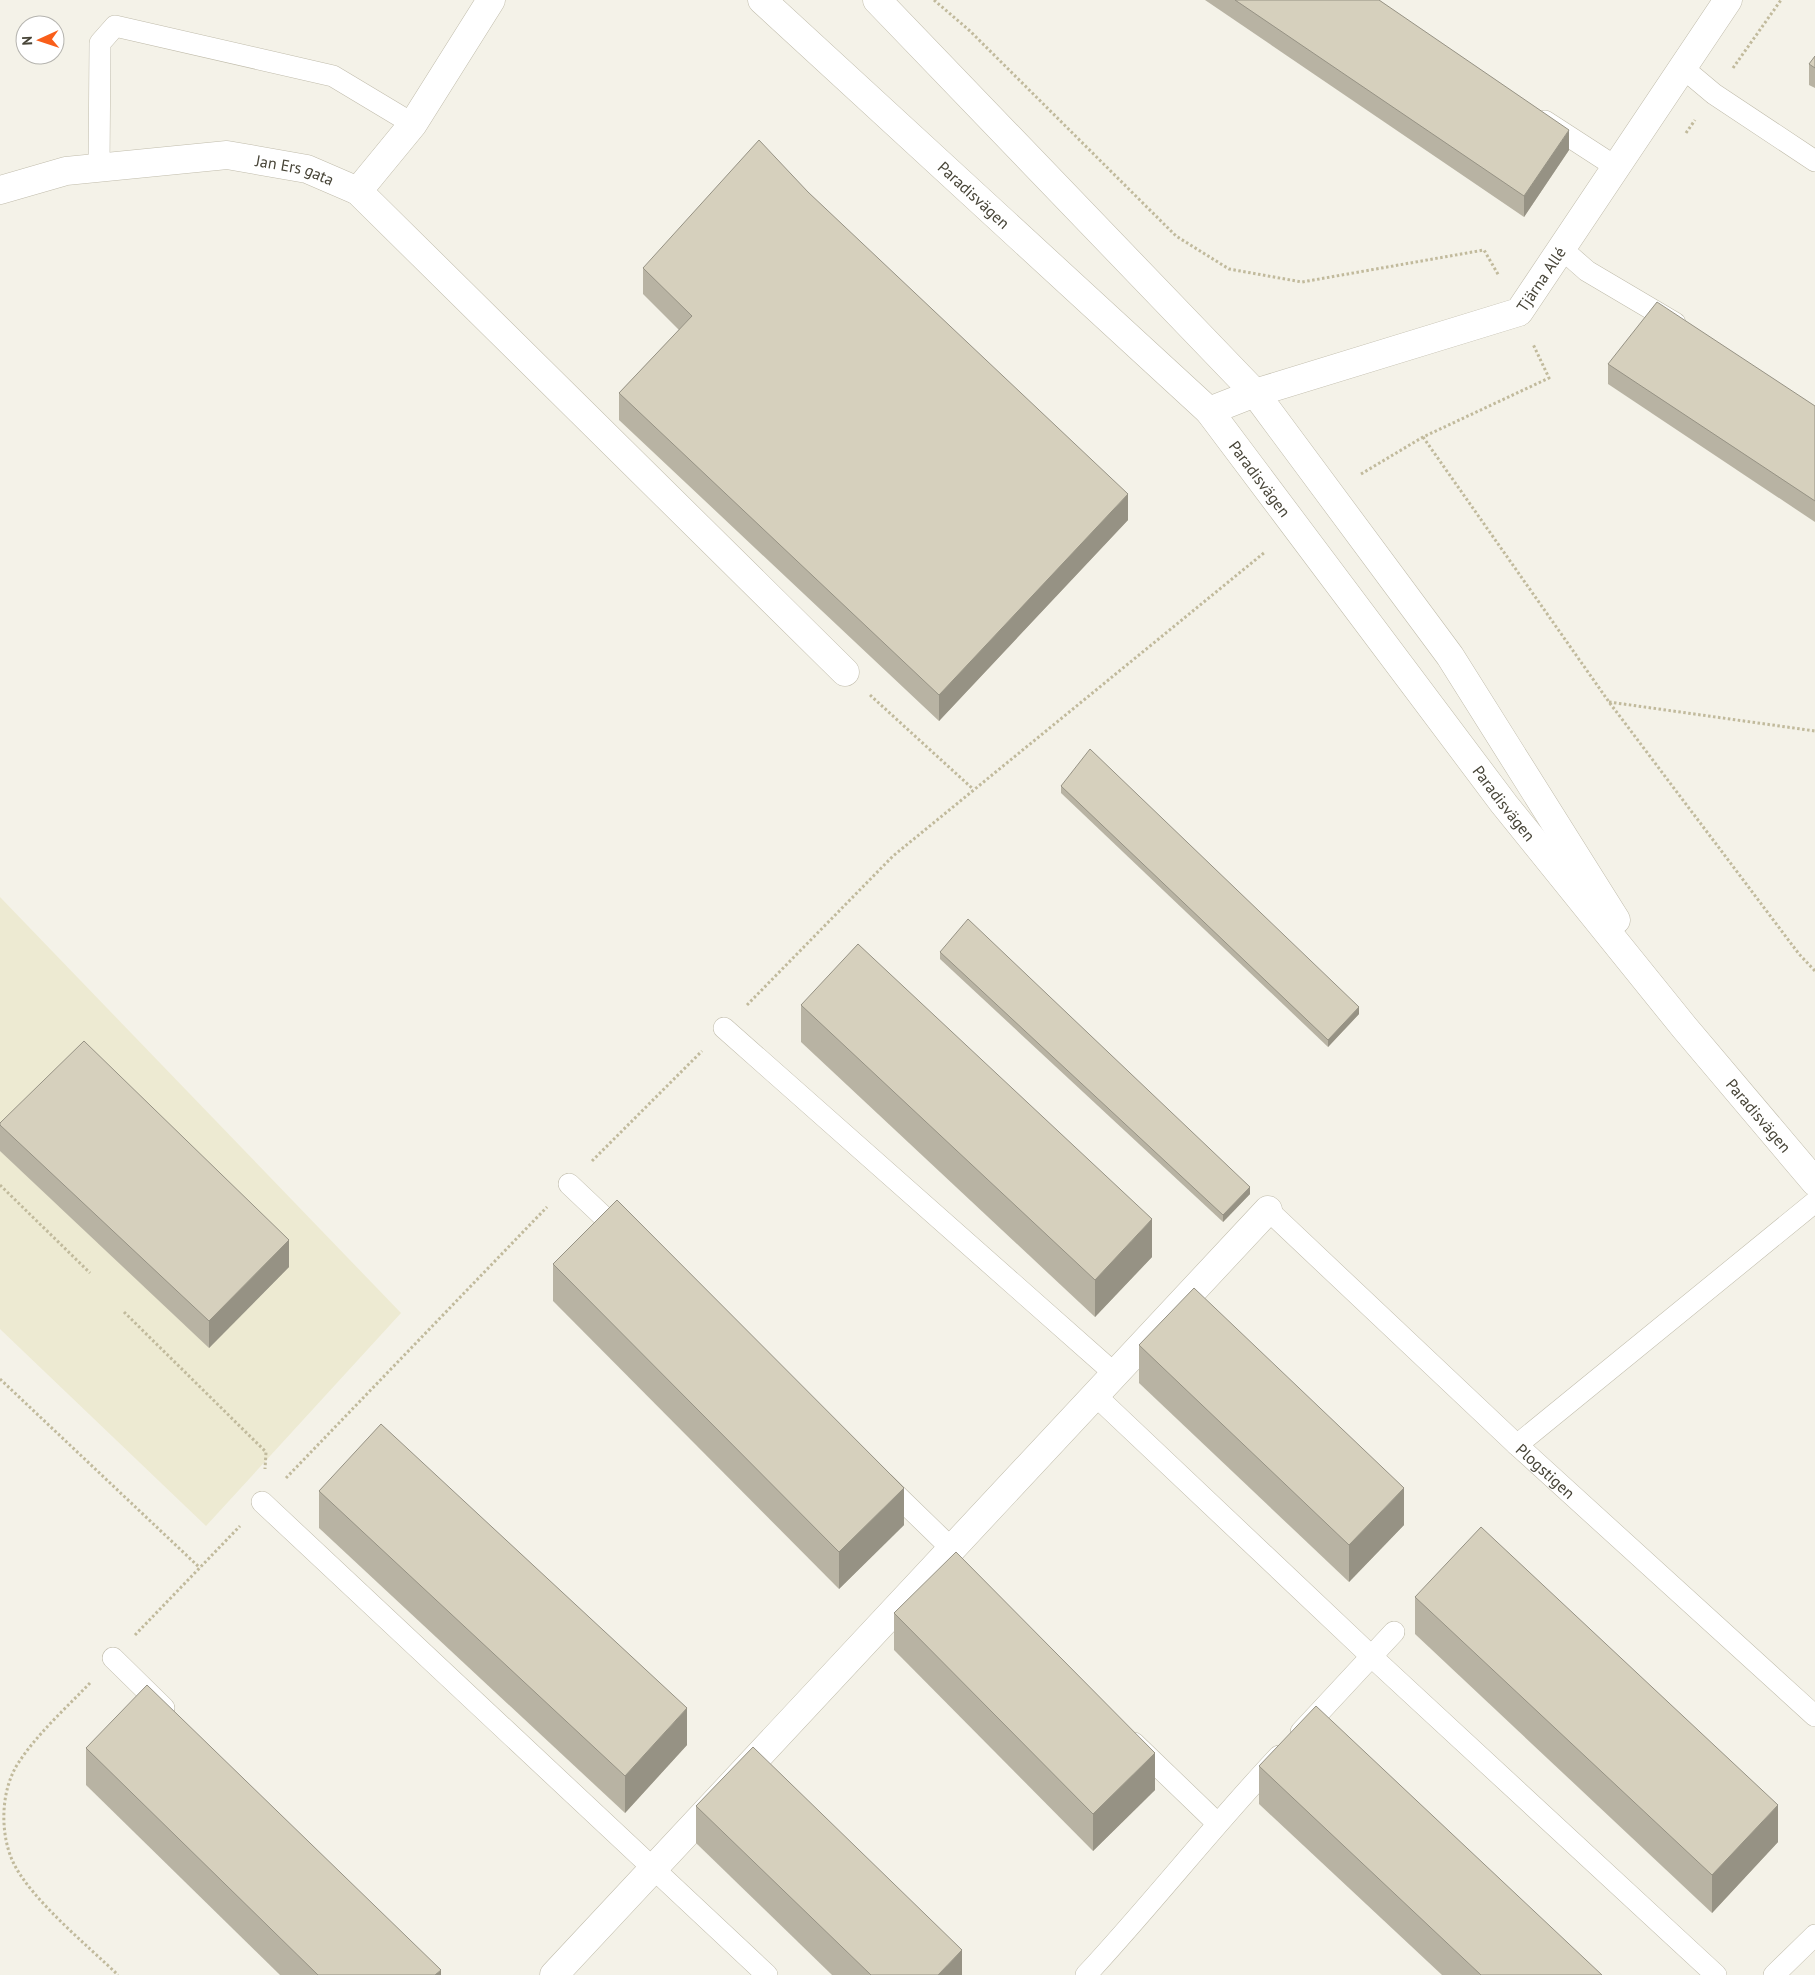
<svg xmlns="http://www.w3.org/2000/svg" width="1815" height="1975" viewBox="0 0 1815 1975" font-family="'PT Sans',sans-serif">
<rect width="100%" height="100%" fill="#f4f2e8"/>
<path fill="#edead2" d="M0,897L401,1313L206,1526L0,1329Z"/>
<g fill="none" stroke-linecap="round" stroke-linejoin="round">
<g stroke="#c0bcab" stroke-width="22">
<g id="service">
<path d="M1683,68L1714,94L1815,161"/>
<path d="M1545,121L1616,167"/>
<path d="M99,168L100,43L115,26L333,76L413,124"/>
<path d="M1562,249L1587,271L1675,323"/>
<path d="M724,1028L1115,1374"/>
<path d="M569,1184L623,1235"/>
<path id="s1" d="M1268,1210L1517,1445L1815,1716"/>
<path d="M1095,1395L1371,1656L1716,1975"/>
<path d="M1517,1445L1815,1202"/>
<path d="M884,1483L952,1549"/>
<path d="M262,1502L767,1975"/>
<path d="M113,1658L164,1708"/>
<path d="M1301,1732L1394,1632"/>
<path d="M1134,1743L1217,1823"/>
<path d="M1086,1975C1152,1904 1212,1827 1279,1756"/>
<path d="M1774,1975L1815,1935"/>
</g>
</g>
<g stroke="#c0bcab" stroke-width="29">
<g id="minor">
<path id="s2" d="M0,190L66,171L227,155L307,169L358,191L413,124L491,0"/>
<path d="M358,191L845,672"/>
<path id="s3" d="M1209,411L1255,393L1519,312L1728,0"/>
<path d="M554,1975L1268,1210"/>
</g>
</g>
<g stroke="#c0bcab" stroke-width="29">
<g id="tertiary">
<path id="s4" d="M762,0L1209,411L1504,804L1684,1027L1815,1182"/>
<path d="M877,0L1255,393L1450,656L1616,920"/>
</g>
</g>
<g stroke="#c1ba9c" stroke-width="3" stroke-dasharray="2.5 2.5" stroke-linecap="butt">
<path d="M934,0L970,31L1176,236L1229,269L1302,282L1484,250L1499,276"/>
<path d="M1733,68L1781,0"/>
<path d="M1686,133L1695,120"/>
<path d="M1423,437L1609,702L1799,954L1815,971"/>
<path d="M1361,474L1423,437L1549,378L1533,344"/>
<path d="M870,695L973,789"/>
<path d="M1609,702L1815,731"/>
<path d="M747,1005L893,856L1265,552"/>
<path d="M592,1161L702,1051"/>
<path d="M0,1185L90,1273"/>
<path d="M124,1312L266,1452L265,1469"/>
<path d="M0,1379L200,1568"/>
<path d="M286,1478L547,1207"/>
<path d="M135,1635L240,1526"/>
<path d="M90,1683C65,1709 36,1735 17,1765C0,1793 0,1836 14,1864C32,1900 88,1946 118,1975"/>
</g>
<use href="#service" stroke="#fff" stroke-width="21"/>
<use href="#minor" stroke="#fff" stroke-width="28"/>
<use href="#tertiary" stroke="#fff" stroke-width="28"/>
</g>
<g fill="#b8b3a3">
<path d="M1205,0H1379L1569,150L1524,217Z"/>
<path d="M1815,56V88L1809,85V64Z"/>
<path d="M808,192L1128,520L939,721L619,420V393L679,330L643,294V268Z"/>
<path d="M1608,364L1815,406V522L1608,384Z"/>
<path d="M1061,786L1359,1014L1328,1047L1061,793Z"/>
<path d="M940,952L1250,1194L1223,1222L940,959Z"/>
<path d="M801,1005L1152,1257L1095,1317L801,1042Z"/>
<path d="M0,1123L289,1267L209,1348L0,1151Z"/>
<path d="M553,1264L904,1525L839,1589L553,1301Z"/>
<path d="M1139,1345L1404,1525L1349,1582L1139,1383Z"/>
<path d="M319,1491L687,1745L625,1813L319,1528Z"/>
<path d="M1415,1597L1778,1842L1712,1913L1415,1634Z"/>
<path d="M894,1613L1155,1790L1093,1851L894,1650Z"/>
<path d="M86,1748L441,1975H280L86,1785Z"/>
<path d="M1259,1766L1602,1975H1442L1259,1804Z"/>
<path d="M696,1806L962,1975H832L696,1843Z"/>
</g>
<g fill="#969284">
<path d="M1569,130V150L1524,217V196Z"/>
<path d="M1128,494V520L939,721V695Z"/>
<path d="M1359,1007V1014L1328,1047V1040Z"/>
<path d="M1250,1187V1194L1223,1222V1215Z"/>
<path d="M1152,1219V1257L1095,1317V1280Z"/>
<path d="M289,1240V1267L209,1348V1321Z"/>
<path d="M904,1488V1525L839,1589V1552Z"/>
<path d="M1404,1488V1525L1349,1582V1545Z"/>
<path d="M687,1708V1745L625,1813V1776Z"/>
<path d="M1155,1753V1790L1093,1851V1814Z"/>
<path d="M1778,1805V1842L1712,1913V1875Z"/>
<path d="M962,1950V1975H938Z"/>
<path d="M441,1970V1975H435Z"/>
</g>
<g fill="#d6d0bd" stroke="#969284">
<path d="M1235,0H1379L1569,130L1524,196Z"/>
<path d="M1815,56V68L1809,64Z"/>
<path d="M759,140L808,192L1128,494L939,695L619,393L692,316L643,268Z"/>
<path d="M1657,302L1815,406V501L1608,364Z"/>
<path d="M1090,749L1359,1007L1328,1040L1061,786Z"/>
<path d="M968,919L1250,1187L1223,1215L940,952Z"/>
<path d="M858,944L1152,1219L1095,1280L801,1005Z"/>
<path d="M84,1041L289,1240L209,1321L0,1125V1123Z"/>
<path d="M617,1200L904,1488L839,1552L553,1264Z"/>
<path d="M1194,1288L1404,1488L1349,1545L1139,1345Z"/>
<path d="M381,1424L687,1708L625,1776L319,1491Z"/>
<path d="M1481,1527L1778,1805L1712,1875L1415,1597Z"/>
<path d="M956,1552L1155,1753L1093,1814L894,1613Z"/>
<path d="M147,1685L441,1970L435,1975H318L86,1748Z"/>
<path d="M1316,1706L1602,1975H1481L1259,1766Z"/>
<path d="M753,1747L962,1950L938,1975H871L696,1806Z"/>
</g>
<g text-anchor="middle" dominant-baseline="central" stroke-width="4" stroke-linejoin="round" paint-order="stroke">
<g font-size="16" fill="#474437" stroke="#fff">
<text stroke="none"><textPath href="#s2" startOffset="300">Jan Ers gata</textPath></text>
<text stroke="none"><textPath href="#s4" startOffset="288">Paradisvägen</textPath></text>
<text stroke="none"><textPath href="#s3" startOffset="365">Tjärna Allé</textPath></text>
<text stroke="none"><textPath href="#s4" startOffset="692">Paradisvägen</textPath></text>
<text stroke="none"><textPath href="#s4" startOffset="1098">Paradisvägen</textPath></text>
<text stroke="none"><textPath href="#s4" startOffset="1501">Paradisvägen</textPath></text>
<text stroke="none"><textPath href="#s1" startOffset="381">Plogstigen</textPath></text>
</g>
</g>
<g transform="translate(40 40) rotate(267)"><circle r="24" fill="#ffffff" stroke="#b5b4af"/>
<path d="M0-4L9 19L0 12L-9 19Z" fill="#f95e1a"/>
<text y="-8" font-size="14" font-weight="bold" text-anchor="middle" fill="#474437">N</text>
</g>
</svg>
